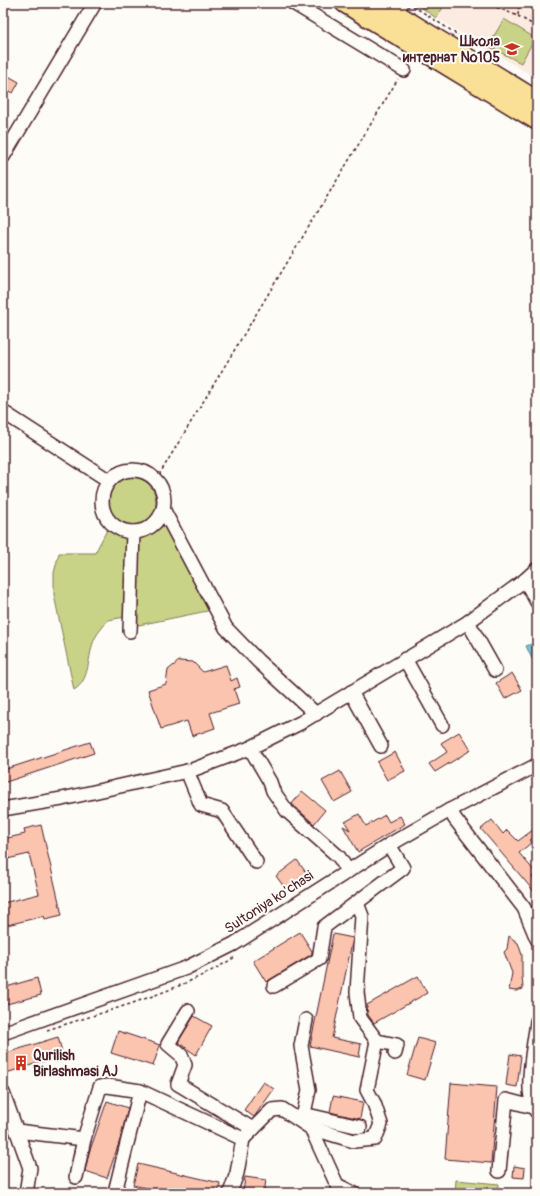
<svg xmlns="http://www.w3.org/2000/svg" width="540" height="1196" viewBox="0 0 540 1196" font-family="Pangolin,sans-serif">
<rect width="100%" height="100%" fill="#fdfcf7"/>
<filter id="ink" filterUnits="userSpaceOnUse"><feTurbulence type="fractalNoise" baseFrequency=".025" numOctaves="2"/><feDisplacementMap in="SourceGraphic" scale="8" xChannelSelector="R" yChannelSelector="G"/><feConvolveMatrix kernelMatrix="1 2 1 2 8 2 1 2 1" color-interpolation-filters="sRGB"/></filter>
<g filter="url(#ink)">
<path fill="#fcebe1" d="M415,3H537V79L436,18Z"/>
<g fill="#c8d387" stroke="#897959">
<path d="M415,3H446L436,18Z"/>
<path d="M504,19L535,38L521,63L488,46Z"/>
<circle cx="131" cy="502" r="25"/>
<path d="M166,525L212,610L134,626L138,537Z"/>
<path d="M107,530L126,536L125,617L108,620C104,626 98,632 95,638C87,655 91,680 74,690L54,595V573L59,553H95Z"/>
<path d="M456,1180L499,1184L498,1193H455Z"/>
</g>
<path fill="#77c6d5" stroke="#658391" d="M534,643L537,650V659L535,660L532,659L526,646Z"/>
<g fill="#fbc4af" stroke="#4a1f2b">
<path d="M3,73L19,82L13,93L3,87Z"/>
<path d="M179,661L193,662L203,672L226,665L231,681L237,678L240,687L234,689L239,704L210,713L215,728L192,736L187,721L161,729L148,690L166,684L168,670Z"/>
<path d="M512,673L522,690L505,699L496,683Z"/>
<path d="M459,732L471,750L435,772L429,764L447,752L441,743Z"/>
<path d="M90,742L94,753L3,783V770Z"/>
<path d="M395,752L405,771L387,780L377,762Z"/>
<path d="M340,771L352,792L334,802L322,781Z"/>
<path d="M302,791L325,810L314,824L292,804Z"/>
<path d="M359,814L366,826L385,815L389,822L400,816L405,824L358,852L343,826L350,830L345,822Z"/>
<path d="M492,820L503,834L507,830L518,841L537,827V836L530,840L532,842L519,853L536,873L532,877L537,883V895L481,829Z"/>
<path d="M41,825L62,915L45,919L44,916L3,926V903L39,894L29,854L3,860V839L25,834L24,829Z"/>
<path d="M297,860L310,878L298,887L296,884L287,891L276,876Z"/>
<path d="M300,932L312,951V954L266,982L253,961Z"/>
<path d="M333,934L353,938L332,1038L361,1044L359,1057L310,1046Z"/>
<path d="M509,936L518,943L522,955V975L523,989L516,991L509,990L512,973L504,952L507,949Z"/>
<path d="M418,976L427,993L374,1023L368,1015L367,1005Z"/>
<path d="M37,978L41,995L3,1005V988Z"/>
<path d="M194,1016L212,1026L196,1055L178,1042Z"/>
<path d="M118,1031L160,1045L153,1066L111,1053Z"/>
<path d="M58,1037L63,1055L3,1074V1054Z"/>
<path d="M418,1038L436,1043L425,1080L407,1075Z"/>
<path d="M510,1054L521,1056L517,1087L506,1085Z"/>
<path d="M263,1082L274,1089L254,1117L244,1110Z"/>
<path d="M451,1083L497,1087L491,1163L445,1159Z"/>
<path d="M333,1096L363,1102L360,1119L330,1112Z"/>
<path d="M107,1101L128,1108L120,1140L107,1178L85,1171L89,1153Z"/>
<path d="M138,1164L220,1183L218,1193H167L133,1185Z"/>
<path d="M514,1166L525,1168L524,1178L513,1177Z"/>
<path d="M245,1177L266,1180L264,1193H243Z"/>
</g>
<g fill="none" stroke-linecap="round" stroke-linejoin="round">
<g stroke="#4a1f2b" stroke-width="16">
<g id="minor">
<path d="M293,3L404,70"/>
<path d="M395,13L402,3"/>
<path d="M3,157L95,3"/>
<path d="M3,412L108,480"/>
<circle cx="133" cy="501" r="31"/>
<path d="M163,509L226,628L258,661L316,714"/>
<path d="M525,580L537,602"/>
<path d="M468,622L495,670"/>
<path d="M130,631L133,532"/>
<path d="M405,659L442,725"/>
<path d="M351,692L381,746"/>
<path d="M250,748L270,782L273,791L287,811L339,857L348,871"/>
<path d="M187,771L201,805L222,811L256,862"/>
<path d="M3,809L62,799L192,770L250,748L300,723L468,622L525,580L537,569"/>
<path d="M450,810L455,819L524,908L537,939"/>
<path d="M274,986L319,959L324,927L403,868L389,845"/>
<path d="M188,1011L168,1044L181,1055L185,1065L178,1084L253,1129"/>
<path d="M537,1021C535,1042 522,1095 537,1112"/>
<path d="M3,1033L186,968L234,944L389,845L450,810L537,765"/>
<path d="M377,1041L397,1045L395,1053"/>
<path d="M3,1093L30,1168L26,1193"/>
<path d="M303,1114L360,1127"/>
<path d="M302,1122L309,1090L301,1046L306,1020"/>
<path d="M311,1128L354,1141L375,1139L381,1124L374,1103L367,1090L377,1041L360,1018L357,992L362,916L357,903"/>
<path d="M17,1131L84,1139"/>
<path d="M499,1171L506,1100L533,1107"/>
<path d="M76,1177L84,1139L100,1087L108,1086L140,1091"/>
<path d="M119,1193L115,1192L140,1091L243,1139"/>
<path d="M230,1193L237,1173L243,1139L272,1110L282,1109L311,1128L337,1185L353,1193"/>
</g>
</g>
<g stroke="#4a1f2b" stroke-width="22">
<g id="highway">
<path d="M345,3L537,120"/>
<path d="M378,3L537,101"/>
</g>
</g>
<g stroke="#4a1f2b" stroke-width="1.5" stroke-dasharray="3 3" stroke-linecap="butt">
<path d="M491,5L518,16L519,3"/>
<path d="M413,6L469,42"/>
<path d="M518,16L537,27"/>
<path d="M156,480L398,79"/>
<path d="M47,1030C110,1010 180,992 235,957"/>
</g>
<use href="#minor" stroke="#fdfcf7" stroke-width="13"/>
<use href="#highway" stroke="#fadf96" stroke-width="19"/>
</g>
</g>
<defs>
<g id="school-bare" transform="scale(1.2)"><path d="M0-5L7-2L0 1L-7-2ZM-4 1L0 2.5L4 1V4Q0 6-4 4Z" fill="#c8321e" stroke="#fdfcf7" stroke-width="2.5" paint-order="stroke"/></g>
<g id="building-bare" transform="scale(1.2)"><path d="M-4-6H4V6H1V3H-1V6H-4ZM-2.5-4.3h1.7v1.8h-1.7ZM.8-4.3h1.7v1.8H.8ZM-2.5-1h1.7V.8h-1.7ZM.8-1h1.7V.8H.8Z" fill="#c8321e" stroke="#fdfcf7" stroke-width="2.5" paint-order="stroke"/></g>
</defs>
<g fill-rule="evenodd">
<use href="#school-bare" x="512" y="49"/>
<use href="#building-bare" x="21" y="1063"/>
</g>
<g text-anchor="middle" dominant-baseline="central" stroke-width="4" stroke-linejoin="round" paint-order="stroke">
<g font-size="14" font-weight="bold" fill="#4a1f2b" stroke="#fdfcf7" text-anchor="end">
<text x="500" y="41">Школа<tspan x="500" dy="16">интернат №105</tspan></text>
<text x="33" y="1055" text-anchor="start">Qurilish<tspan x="33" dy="16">Birlashmasi AJ</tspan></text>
</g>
<g font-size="14" fill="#4a1f2b" stroke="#fdfcf7">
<text transform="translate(269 902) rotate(-33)">Sultoniya ko'chasi</text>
</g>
</g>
<rect width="540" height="1196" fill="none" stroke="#fdfcf7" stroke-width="16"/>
<rect x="8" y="8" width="524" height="1180" fill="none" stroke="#4a1f2b" stroke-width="1.5" filter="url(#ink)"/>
</svg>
